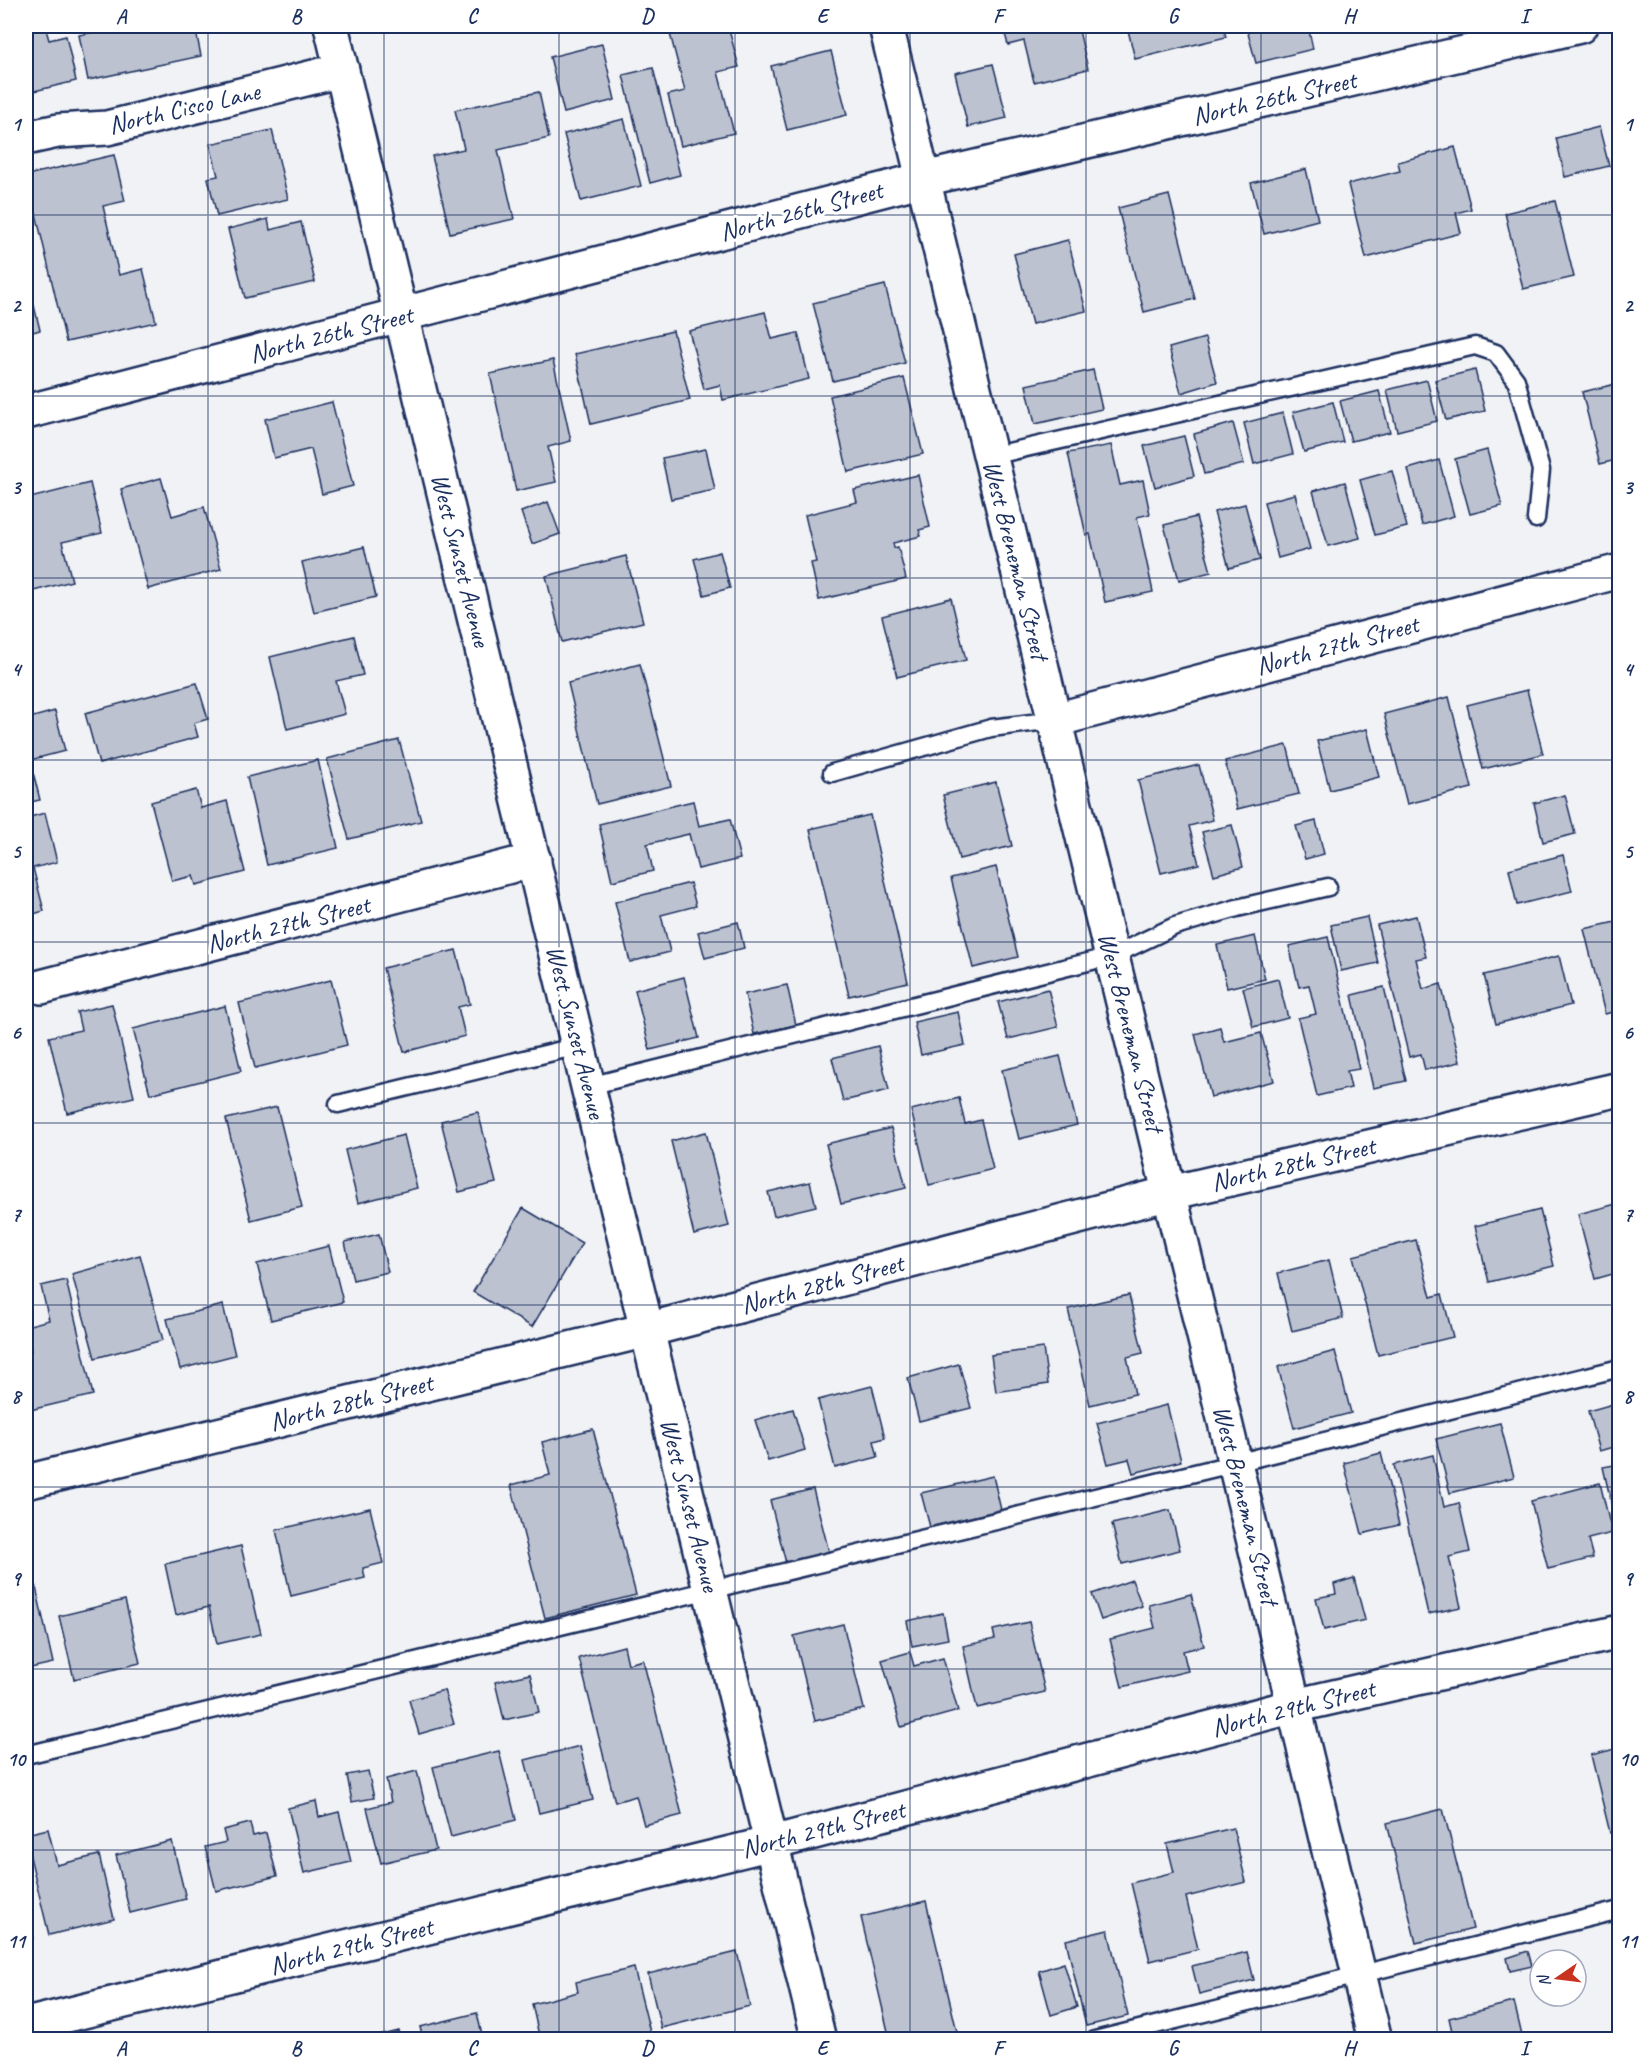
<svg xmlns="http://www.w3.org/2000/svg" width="1645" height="2065" viewBox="0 0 1645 2065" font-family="Caveat,sans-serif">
<rect width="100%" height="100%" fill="#f1f2f5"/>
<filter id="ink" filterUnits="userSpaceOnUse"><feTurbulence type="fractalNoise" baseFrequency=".0167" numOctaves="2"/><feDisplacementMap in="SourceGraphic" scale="12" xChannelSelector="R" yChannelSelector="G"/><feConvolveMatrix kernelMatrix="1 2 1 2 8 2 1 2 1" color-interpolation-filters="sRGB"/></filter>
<g filter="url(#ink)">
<g fill="#bcc2d0" stroke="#1b2f5e" stroke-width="1.5">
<path d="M45,26L49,40L66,36L76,81L26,93V30Z"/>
<path d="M124,26H195L201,56L88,80L79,35Z"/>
<path d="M668,26H728L739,67L718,72L734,133L681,146L668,95L685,91Z"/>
<path d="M1003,26H1078L1088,69L1034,82L1024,41L1008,45Z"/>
<path d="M1127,26H1223L1226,37L1135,59Z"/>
<path d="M1246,26H1308L1313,49L1256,63Z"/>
<path d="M602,44L615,100L564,113L550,57Z"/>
<path d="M831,51L847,115L787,130L771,66Z"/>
<path d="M993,64L1007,118L968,127L955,73Z"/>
<path d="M653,68L680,175L650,183L623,75Z"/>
<path d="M539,92L549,138L498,150L514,219L450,233L432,156L464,149L455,110Z"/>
<path d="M624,119L641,186L581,201L564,134Z"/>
<path d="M1599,127L1609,166L1565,177L1556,138Z"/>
<path d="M272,130L288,199L217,216L208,178L218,176L210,144Z"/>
<path d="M1455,147L1471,209L1456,213L1461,233L1366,258L1348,184L1400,171L1398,162Z"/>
<path d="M114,155L125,201L103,206L119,275L143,269L156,322L66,342L27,175Z"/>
<path d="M1306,169L1318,220L1264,234L1251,183Z"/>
<path d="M1169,195L1195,299L1144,312L1118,208Z"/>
<path d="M1555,201L1574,277L1523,289L1505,213Z"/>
<path d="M268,219L270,230L301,222L315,282L245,298L228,229Z"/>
<path d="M1068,240L1086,311L1032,324L1014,254Z"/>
<path d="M26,273L40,330L26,334Z"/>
<path d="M885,285L905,363L833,381L813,303Z"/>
<path d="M765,312L772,339L798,333L809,379L723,400L720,385L704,389L689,331Z"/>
<path d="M673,331L690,400L591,424L575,354Z"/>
<path d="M1205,338L1217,382L1181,393L1169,348Z"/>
<path d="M553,360L571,441L548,447L556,482L516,491L490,374Z"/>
<path d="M1093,370L1102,409L1035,424L1026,385Z"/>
<path d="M1475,370L1485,411L1446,420L1435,380Z"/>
<path d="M904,378L923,454L848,472L830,396Z"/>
<path d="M1427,380L1437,421L1397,431L1387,390Z"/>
<path d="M1620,383V459L1600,464L1582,392Z"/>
<path d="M1379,391L1390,432L1351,441L1340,401Z"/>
<path d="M332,402L353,486L322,494L311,449L274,458L265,419Z"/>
<path d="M1333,402L1343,442L1304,452L1293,412Z"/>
<path d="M1283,413L1293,454L1254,464L1244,423Z"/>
<path d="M1233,423L1244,464L1204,474L1194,434Z"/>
<path d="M1184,436L1194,476L1155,487L1144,446Z"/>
<path d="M1111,445L1120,485L1143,480L1150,514L1137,517L1153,592L1105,602L1090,534L1086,535L1068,453Z"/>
<path d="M706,449L715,490L671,499L662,458Z"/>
<path d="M1487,450L1502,506L1470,514L1455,459Z"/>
<path d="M1439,460L1454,516L1422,525L1408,469Z"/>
<path d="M1392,471L1407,527L1375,535L1360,480Z"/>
<path d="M918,475L930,527L919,530L921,536L893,543L894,548L898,547L906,579L819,600L811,563L816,562L805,515L857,502L854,490Z"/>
<path d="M161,478L172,516L204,507L221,569L148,589L121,489Z"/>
<path d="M1345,482L1360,538L1328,546L1313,491Z"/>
<path d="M90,483L102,533L62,542L72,581L30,592L26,574V499Z"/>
<path d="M1295,494L1310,549L1278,558L1264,502Z"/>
<path d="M548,502L560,534L532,544L521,512Z"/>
<path d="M1245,504L1260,560L1229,568L1214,512Z"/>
<path d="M1196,517L1211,572L1179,580L1164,525Z"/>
<path d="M364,547L376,597L314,612L302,562Z"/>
<path d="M720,552L730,588L704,595L694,559Z"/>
<path d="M626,556L643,622L562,642L546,576Z"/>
<path d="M951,598L966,660L897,677L882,616Z"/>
<path d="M354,636L363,675L336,681L345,714L287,729L270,657Z"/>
<path d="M640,664L671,786L597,804L568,683Z"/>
<path d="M197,683L208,719L194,723L198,737L99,764L85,713Z"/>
<path d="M1527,690L1543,754L1483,769L1467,705Z"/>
<path d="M1449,697L1472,788L1407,804L1384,714Z"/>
<path d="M55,711L65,751L30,760L40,800L26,803V719Z"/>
<path d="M1367,729L1379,777L1330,790L1317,741Z"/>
<path d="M399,740L421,821L349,839L327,759Z"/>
<path d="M1287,745L1299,794L1237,809L1225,761Z"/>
<path d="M318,760L338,848L267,865L247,777Z"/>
<path d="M1199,765L1213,820L1189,826L1199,864L1161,873L1138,780Z"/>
<path d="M996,782L1012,846L959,859L943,795Z"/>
<path d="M196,790L201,808L227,801L245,872L196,885L193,876L172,881L151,802Z"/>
<path d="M1565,795L1575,834L1543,842L1534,803Z"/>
<path d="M693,801L699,826L730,819L740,859L698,869L689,834L647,844L653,871L612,881L599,824Z"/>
<path d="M45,813L57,862L33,868L44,911L26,916V818Z"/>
<path d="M870,815L908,982L849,996L810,829Z"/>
<path d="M1316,821L1324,854L1305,859L1296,826Z"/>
<path d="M1232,825L1243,867L1214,875L1202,832Z"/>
<path d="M1563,855L1572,891L1517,905L1509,869Z"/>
<path d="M996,867L1018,957L973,968L951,878Z"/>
<path d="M690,883L696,906L661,915L670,952L630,962L615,902Z"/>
<path d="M1416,916L1426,957L1416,959L1423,989L1441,984L1460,1062L1425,1070L1421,1054L1409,1057L1377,925Z"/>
<path d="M1367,917L1378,963L1341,971L1331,925Z"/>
<path d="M1620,921V1010L1605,1014L1584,929Z"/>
<path d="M738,922L744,948L705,958L698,932Z"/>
<path d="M1255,936L1265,979L1227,988L1217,945Z"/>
<path d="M1328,937L1359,1069L1347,1071L1351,1088L1317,1096L1298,1018L1316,1014L1309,985L1299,987L1289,946Z"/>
<path d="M456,950L470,1004L458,1007L465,1036L404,1052L383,968Z"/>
<path d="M1559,956L1571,1005L1496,1024L1484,975Z"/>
<path d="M684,977L699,1038L650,1050L635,990Z"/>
<path d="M1278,979L1288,1018L1253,1027L1243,988Z"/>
<path d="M331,980L347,1045L255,1068L239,1003Z"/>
<path d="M787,985L796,1025L754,1034L745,994Z"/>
<path d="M1384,987L1406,1081L1373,1088L1352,995Z"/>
<path d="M1048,989L1058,1027L1008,1039L998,1002Z"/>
<path d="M112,1004L134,1097L67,1113L49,1037L81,1030L77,1012Z"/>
<path d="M225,1006L241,1071L150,1094L133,1029Z"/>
<path d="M958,1012L965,1045L921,1055L914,1022Z"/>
<path d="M1220,1027L1224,1042L1261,1033L1274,1081L1211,1097L1195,1034Z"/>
<path d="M878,1046L889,1090L843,1101L832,1058Z"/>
<path d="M1060,1056L1077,1125L1019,1139L1002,1070Z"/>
<path d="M959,1098L965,1124L981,1120L993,1169L929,1185L911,1110Z"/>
<path d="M277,1107L302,1207L251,1220L226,1119Z"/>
<path d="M478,1112L496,1183L459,1192L441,1121Z"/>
<path d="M891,1128L906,1188L841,1204L826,1144Z"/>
<path d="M706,1132L729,1226L694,1235L671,1141Z"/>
<path d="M404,1135L417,1188L358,1203L345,1150Z"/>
<path d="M810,1182L816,1206L774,1216L768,1192Z"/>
<path d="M1620,1203V1272L1595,1279L1578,1214Z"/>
<path d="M523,1208L582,1243L532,1327L473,1292Z"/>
<path d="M1540,1210L1554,1266L1489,1282L1475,1226Z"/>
<path d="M379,1234L388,1272L353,1280L345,1242Z"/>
<path d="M1416,1240L1431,1297L1442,1294L1453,1337L1378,1355L1353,1256Z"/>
<path d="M329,1246L343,1302L271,1320L257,1264Z"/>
<path d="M140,1255L163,1340L95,1358L72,1274Z"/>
<path d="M1329,1260L1343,1318L1292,1331L1278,1273Z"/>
<path d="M66,1280L93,1395L26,1411V1352L31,1351L26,1326L49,1320L41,1286Z"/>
<path d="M1129,1295L1143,1353L1127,1357L1135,1394L1090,1405L1068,1309Z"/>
<path d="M223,1305L235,1355L180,1369L167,1319Z"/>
<path d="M1043,1348L1048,1384L996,1392L991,1355Z"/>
<path d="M1335,1351L1351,1413L1294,1428L1278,1367Z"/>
<path d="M959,1364L971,1408L919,1421L908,1378Z"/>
<path d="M872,1386L885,1438L874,1441L878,1457L835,1468L818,1400Z"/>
<path d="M1620,1402V1445L1599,1451L1588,1411Z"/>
<path d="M1167,1405L1181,1461L1133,1473L1129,1459L1108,1464L1097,1423Z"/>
<path d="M793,1409L805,1450L768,1461L755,1420Z"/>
<path d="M1500,1423L1514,1477L1450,1493L1436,1439Z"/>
<path d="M593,1429L636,1595L545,1618L511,1485L550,1475L542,1442Z"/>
<path d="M1381,1453L1399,1525L1362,1534L1344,1463Z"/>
<path d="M1433,1455L1444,1507L1459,1503L1470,1552L1449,1557L1461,1607L1428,1614L1394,1465Z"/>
<path d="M1620,1464V1541L1603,1467Z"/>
<path d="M993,1476L1001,1510L930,1527L921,1493Z"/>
<path d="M1600,1483L1612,1533L1588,1539L1593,1558L1548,1569L1531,1501Z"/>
<path d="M813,1489L830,1556L787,1567L770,1500Z"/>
<path d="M370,1508L383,1563L363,1568L365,1578L291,1596L276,1530Z"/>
<path d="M1170,1510L1180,1550L1122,1564L1112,1524Z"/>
<path d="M241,1546L261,1634L217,1644L209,1607L176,1615L165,1564Z"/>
<path d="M33,1574L53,1663L26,1669V1575Z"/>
<path d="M1354,1578L1365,1620L1324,1630L1316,1598L1336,1594L1334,1584Z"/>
<path d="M1132,1580L1142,1606L1101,1620L1092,1594Z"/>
<path d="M1191,1594L1204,1646L1183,1651L1188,1671L1122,1687L1110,1639L1155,1628L1149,1605Z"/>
<path d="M125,1600L140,1663L74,1679L59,1616Z"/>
<path d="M943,1613L948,1639L912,1646L907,1621Z"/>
<path d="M1029,1622L1045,1692L977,1708L963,1646L995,1639L993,1630Z"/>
<path d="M843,1624L864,1709L815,1721L794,1636Z"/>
<path d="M624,1646L628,1664L643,1660L682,1815L644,1825L636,1796L615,1802L579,1658Z"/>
<path d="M910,1652L914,1666L943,1658L958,1711L901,1727L882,1660Z"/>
<path d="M530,1674L539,1712L504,1720L495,1682Z"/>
<path d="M444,1690L454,1724L419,1734L409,1700Z"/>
<path d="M580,1746L593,1800L539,1813L525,1760Z"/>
<path d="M1619,1748L1620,1830L1610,1833L1591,1755Z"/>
<path d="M499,1751L516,1820L451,1837L433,1767Z"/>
<path d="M368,1771L374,1798L352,1802L347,1775Z"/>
<path d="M417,1771L436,1850L381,1863L367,1808L391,1802L386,1779Z"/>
<path d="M316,1801L319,1817L339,1812L351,1862L304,1873L288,1808Z"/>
<path d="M1443,1809L1473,1929L1416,1943L1387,1823Z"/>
<path d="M250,1823L253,1836L266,1833L277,1876L216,1891L205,1847L226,1842L223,1830Z"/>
<path d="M1233,1828L1246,1882L1186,1897L1198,1949L1150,1961L1131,1883L1174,1872L1167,1844Z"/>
<path d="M48,1829L57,1865L99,1855L114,1919L49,1935L26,1840V1834Z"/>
<path d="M172,1841L186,1899L130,1913L116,1855Z"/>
<path d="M926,1901L959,2040H890L861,1917Z"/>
<path d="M26,1909L33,1938L26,1940Z"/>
<path d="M1108,1930L1128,2016L1086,2026L1066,1940Z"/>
<path d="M1528,1951L1532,1966L1510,1971L1507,1958Z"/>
<path d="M737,1952L750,2006L661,2028L648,1974Z"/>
<path d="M1247,1952L1254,1980L1199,1994L1192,1966Z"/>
<path d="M1064,1963L1077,2007L1051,2015L1039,1971Z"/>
<path d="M634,1968L652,2040H540L532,2004L578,1992L576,1982Z"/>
<path d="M1514,2002L1523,2040H1454L1449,2018Z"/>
<path d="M477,2013L483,2040H423L420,2027Z"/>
<path d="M399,2031L401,2040H363Z"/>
</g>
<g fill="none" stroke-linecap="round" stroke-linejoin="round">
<g stroke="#1b2f5e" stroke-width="21">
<g id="lane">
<path d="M991,456L1475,346L1496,353L1516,380L1541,470L1536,519"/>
<path d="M832,773L991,728L1055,720"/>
<path d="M589,1086L1112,956L1175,926L1237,908L1328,887"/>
<path d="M338,1104L578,1046"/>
<path d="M26,1755L1236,1463L1620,1368"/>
<path d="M1095,2040L1620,1910"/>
</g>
</g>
<g stroke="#1b2f5e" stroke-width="38">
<g id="street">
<path d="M331,26L819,2040"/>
<path d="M886,26L1375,2040"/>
<path d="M26,138L58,131L107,128L342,70"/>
<path d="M26,412L924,179L1580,26"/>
<path d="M1055,720L1620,571"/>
<path d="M41,987L534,860"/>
<path d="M26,2025L772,1843L1294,1706L1620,1632"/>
</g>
</g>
<g stroke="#1b2f5e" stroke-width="38">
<path id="secondary" d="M26,1482L647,1330L1170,1193L1620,1089"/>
</g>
<use href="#lane" stroke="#fff" stroke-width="16"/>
<use href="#street" stroke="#fff" stroke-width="33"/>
<use href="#secondary" stroke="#fff" stroke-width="33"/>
</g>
</g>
<path fill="none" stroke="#1b2f5e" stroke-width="1.5" stroke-opacity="0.55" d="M208,26V2040M384,26V2040M559,26V2040M735,26V2040M910,26V2040M1086,26V2040M1261,26V2040M1437,26V2040M26,215H1620M26,396H1620M26,578H1620M26,760H1620M26,942H1620M26,1123H1620M26,1305H1620M26,1487H1620M26,1669H1620M26,1850H1620"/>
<g text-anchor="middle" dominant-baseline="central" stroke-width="6" stroke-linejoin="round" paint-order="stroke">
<g font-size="26" fill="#1b2f5e" stroke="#fff">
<text transform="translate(1274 98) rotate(-13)">North 26th Street</text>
<text transform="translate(184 108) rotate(-13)">North Cisco Lane</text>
<text transform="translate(801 211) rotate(-15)">North 26th Street</text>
<text transform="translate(331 334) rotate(-14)">North 26th Street</text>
<text transform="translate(461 560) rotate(76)">West Sunset Avenue</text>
<text transform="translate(1016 560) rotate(76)">West Breneman Street</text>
<text transform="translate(1337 645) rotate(-15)">North 27th Street</text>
<text transform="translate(288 924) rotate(-14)">North 27th Street</text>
<text transform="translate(576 1032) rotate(76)">West Sunset Avenue</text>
<text transform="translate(1131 1032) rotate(76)">West Breneman Street</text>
<text transform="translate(1293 1164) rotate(-13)">North 28th Street</text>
<text transform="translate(822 1284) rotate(-15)">North 28th Street</text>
<text transform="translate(351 1402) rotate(-14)">North 28th Street</text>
<text transform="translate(690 1505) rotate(76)">West Sunset Avenue</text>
<text transform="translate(1246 1505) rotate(76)">West Breneman Street</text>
<text transform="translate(1293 1708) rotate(-14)">North 29th Street</text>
<text transform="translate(823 1829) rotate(-14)">North 29th Street</text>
<text transform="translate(351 1946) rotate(-14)">North 29th Street</text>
</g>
</g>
<rect width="1645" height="2065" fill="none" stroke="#fff" stroke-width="66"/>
<g transform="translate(1558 1978) rotate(256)"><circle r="28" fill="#ffffff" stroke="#a4acbf" stroke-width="1.5"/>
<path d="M0-4.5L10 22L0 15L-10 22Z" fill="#c8321e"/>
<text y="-9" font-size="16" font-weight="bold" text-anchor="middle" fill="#1b2f5e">N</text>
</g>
<rect x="33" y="33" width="1579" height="1999" fill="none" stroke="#1b2f5e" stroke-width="2"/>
<g font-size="20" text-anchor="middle" font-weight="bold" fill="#1b2f5e">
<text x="121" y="23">A</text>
<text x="296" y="23">B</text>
<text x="472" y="23">C</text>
<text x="647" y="23">D</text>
<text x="822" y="23">E</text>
<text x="998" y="23">F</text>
<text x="1173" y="23">G</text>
<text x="1349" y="23">H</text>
<text x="1524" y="23">I</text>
<text x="16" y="131">1</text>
<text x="1628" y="131">1</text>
<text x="16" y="312">2</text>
<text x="1628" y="312">2</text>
<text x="16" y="494">3</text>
<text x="1628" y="494">3</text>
<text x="16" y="676">4</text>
<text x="1628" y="676">4</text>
<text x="16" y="858">5</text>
<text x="1628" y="858">5</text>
<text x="16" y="1039">6</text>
<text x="1628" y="1039">6</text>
<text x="16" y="1221">7</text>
<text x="1628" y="1221">7</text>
<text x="16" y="1403">8</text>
<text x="1628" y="1403">8</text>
<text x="16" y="1585">9</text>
<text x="1628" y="1585">9</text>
<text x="16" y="1766">10</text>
<text x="1628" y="1766">10</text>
<text x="16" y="1948">11</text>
<text x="1628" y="1948">11</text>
<text x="121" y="2055">A</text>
<text x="296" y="2055">B</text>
<text x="472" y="2055">C</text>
<text x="647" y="2055">D</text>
<text x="822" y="2055">E</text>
<text x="998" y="2055">F</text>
<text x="1173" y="2055">G</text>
<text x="1349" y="2055">H</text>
<text x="1524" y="2055">I</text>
</g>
</svg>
